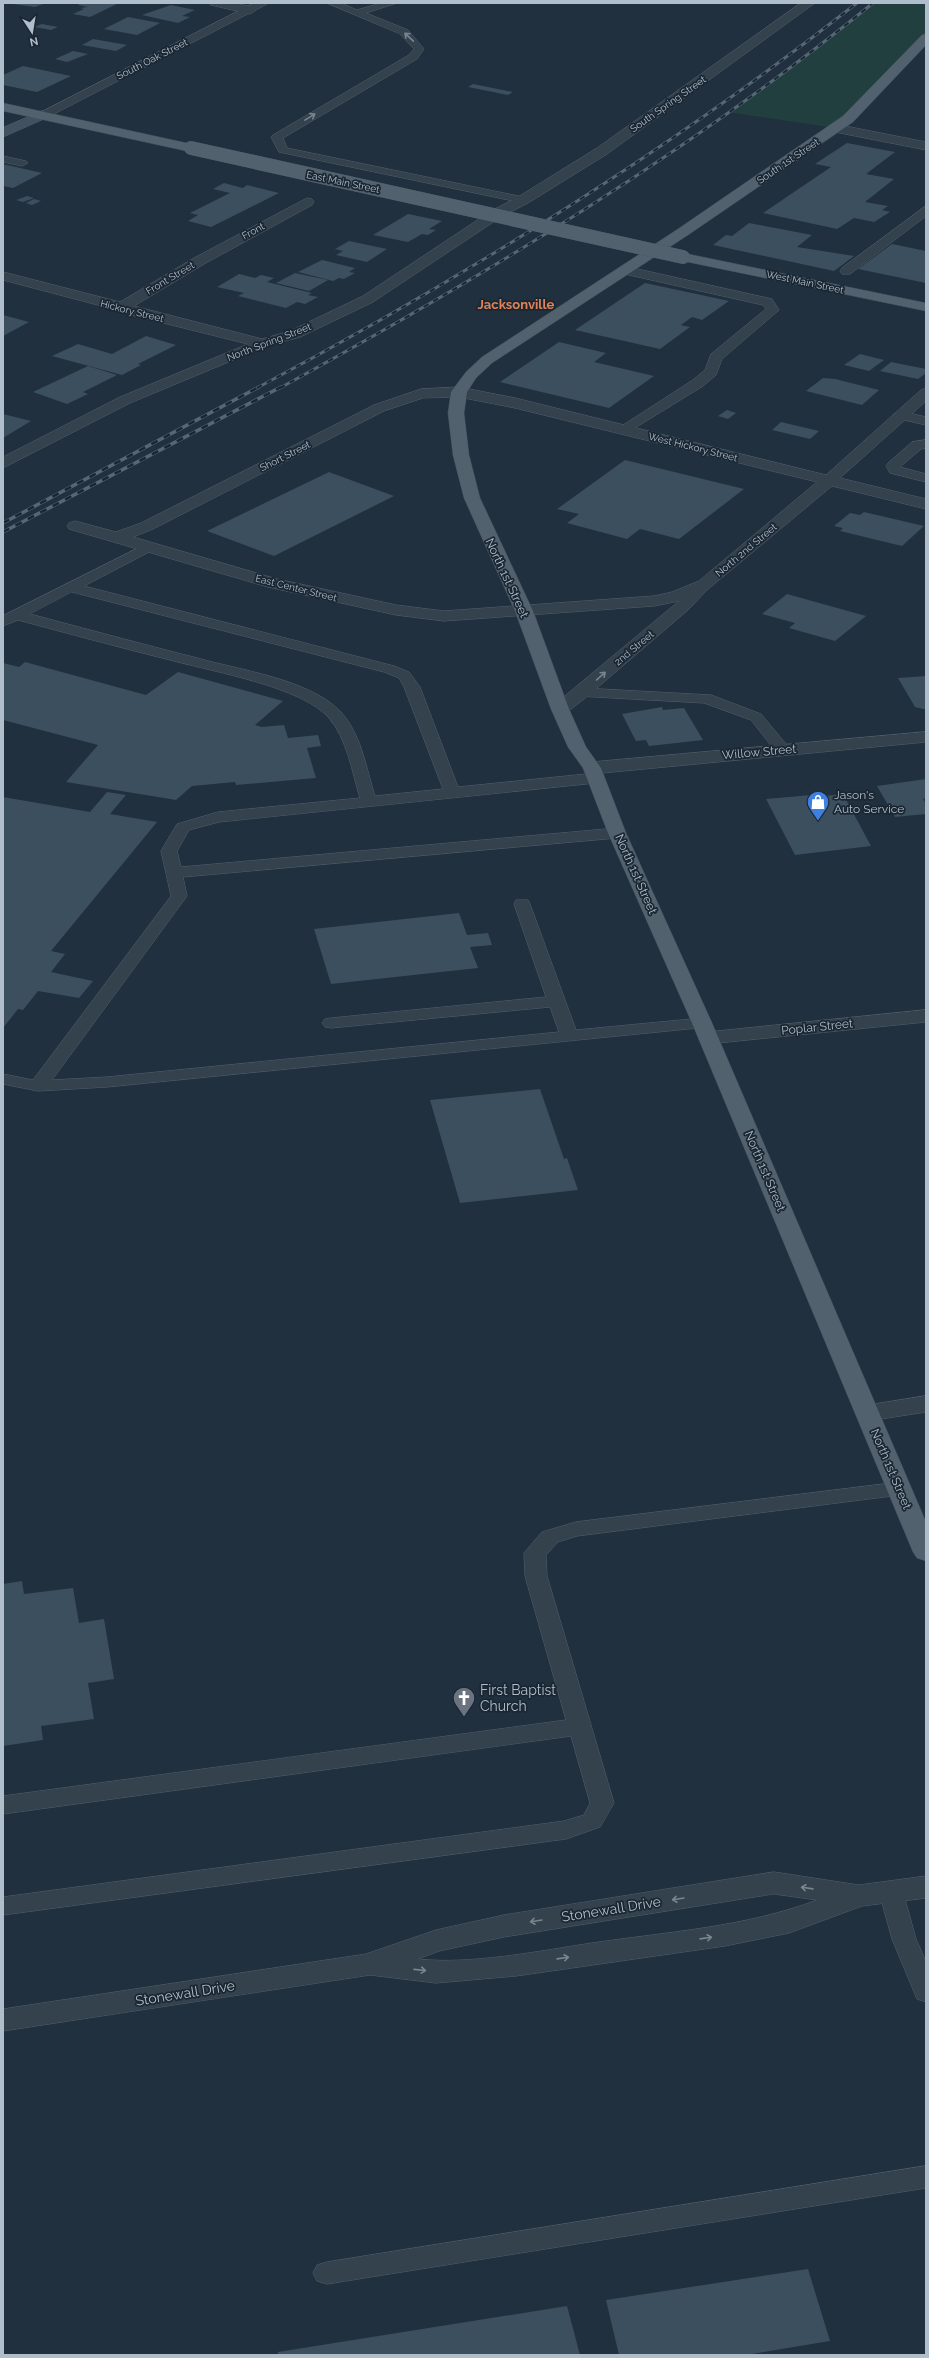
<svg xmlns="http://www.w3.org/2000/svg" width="929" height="2358" viewBox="0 0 929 2358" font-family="Raleway,sans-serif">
<rect width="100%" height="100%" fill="#20303e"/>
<path fill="#223f3f" d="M873,3H926V38L835,128L728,112L800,60Z"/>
<g fill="#3c4f5e">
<path d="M46,3L35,7L13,4V3Z"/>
<path d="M81,3H119L90,17L73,14L84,9L80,8L88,7L78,5Z"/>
<path d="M171,5L195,10L182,16L190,17L178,23L142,15Z"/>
<path d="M128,17L160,23L137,35L104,29Z"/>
<path d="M42,24L58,27L51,30L34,27Z"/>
<path d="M93,39L127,45L116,51L82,45Z"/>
<path d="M73,51L88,54L67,62L55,59Z"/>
<path d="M23,66L71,76L37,92L3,85V75Z"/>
<path d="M473,84L513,92L508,95L468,87Z"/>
<path d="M847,143L895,152L866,174L894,179L865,202L888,206L882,210L890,212L874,222L854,218L837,229L763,213L831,167L815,164Z"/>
<path d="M3,164L42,173L13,188L3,186Z"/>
<path d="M224,183L243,188L247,185L279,193L211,227L188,221L198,215L190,213L230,193L213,189Z"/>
<path d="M27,196L34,198L23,202L16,200Z"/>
<path d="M34,199L41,201L32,205L26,203Z"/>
<path d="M408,214L442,221L429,229L436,230L428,235L422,234L408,242L373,235Z"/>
<path d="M749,223L812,235L797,247L854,256L834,271L713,245L726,235L732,236Z"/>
<path d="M349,241L387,249L367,262L336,255L343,251L335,249Z"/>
<path d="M892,244L926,251V283L858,269Z"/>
<path d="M322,260L355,268L349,272L355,273L344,279L339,278L333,281L298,272Z"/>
<path d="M295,273L328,280L309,291L276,283Z"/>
<path d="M239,274L255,278L261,275L274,278L267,282L312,293L308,295L318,297L305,304L297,302L286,308L238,296L244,293L217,287Z"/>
<path d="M645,283L729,301L702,320L692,317L681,325L690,327L660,349L575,330Z"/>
<path d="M3,315L29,322L3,336Z"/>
<path d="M146,336L176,345L138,364L141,365L122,375L52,356L78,344L112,354Z"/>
<path d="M559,342L606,353L594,362L654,376L609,408L500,382Z"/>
<path d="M860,354L884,360L869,371L844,365Z"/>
<path d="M891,362L926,369V373L918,379L880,371Z"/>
<path d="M88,366L117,375L83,392L88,394L67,404L33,392Z"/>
<path d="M823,378L835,379L879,390L862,405L806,391Z"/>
<path d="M727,410L736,413L728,419L718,416Z"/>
<path d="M3,414L31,421L3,438Z"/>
<path d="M781,422L819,431L810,439L772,430Z"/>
<path d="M625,460L744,489L679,539L640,529L627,539L567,523L579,514L557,509Z"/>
<path d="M329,472L394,496L274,556L207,531Z"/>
<path d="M864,512L924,526L902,546L840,531L843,528L834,526L850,513L860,515Z"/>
<path d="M787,594L866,616L835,641L789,628L795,623L762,614Z"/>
<path d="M25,662L146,695L178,672L283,701L255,725L262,727L284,725L288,738L318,735L321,746L307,748L316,778L236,785L235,782L192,786L176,800L66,782L98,745L3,720V663L19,667Z"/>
<path d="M926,676V709H923L915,707L898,678Z"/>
<path d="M662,707L663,710L684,708L703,740L649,746L646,740L636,741L622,714Z"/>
<path d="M926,779V798L923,799L926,804V814L895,817L877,786Z"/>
<path d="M107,792L126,795L110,814L157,822L51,951L65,954L51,972L93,981L79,998L38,991L23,1010L18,1009L3,1028V797L90,812Z"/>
<path d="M823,794L824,796L843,794L871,846L795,855L766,799Z"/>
<path d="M459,913L467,935L488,933L492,945L470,947L478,968L331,984L314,929Z"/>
<path d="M540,1089L564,1159L567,1158L578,1190L460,1203L430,1100Z"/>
<path d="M22,1581L24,1594L73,1588L79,1623L104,1619L114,1679L88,1683L94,1719L41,1726L43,1740L3,1746V1584Z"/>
<path d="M808,2269L830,2341L746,2355H619L606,2300Z"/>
<path d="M567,2306L580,2355H278V2352Z"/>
</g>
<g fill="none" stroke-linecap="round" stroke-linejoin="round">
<g stroke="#53606c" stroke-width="1">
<g id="service">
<path d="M327,3H341L357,10L381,3H397L366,13L408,30L424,49L417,59L283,138L287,148L523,197L527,198L529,200L527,202L523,203L279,152L271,137L273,135L409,55L414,49L400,34Z"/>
<path d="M3,156L26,161L28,163L22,166L3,162Z"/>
<path d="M926,206V216L850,274H842L840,271L842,268Z"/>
<path d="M624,266L772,299L779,310L722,359L716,375L703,386L625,434L618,430L620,427L693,380L705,370L711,354L766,309L763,305L620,273L618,270L620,267Z"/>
<path d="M900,411L926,417V425L895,418L893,415Z"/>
<path d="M926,440V448L921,449L900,467L926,474V482L890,473L886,466L888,463L912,442Z"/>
<path d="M148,543L153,544L155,547L153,550L84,586L394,666L409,672L420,687L458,787L596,773L602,775L604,778L602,781L596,783L219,822L189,830L177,851L181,867L617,828L623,830L625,833L623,836L617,838L183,877L187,896L52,1080L107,1077L559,1032L550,1007L331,1028L325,1027L322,1023L325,1019L331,1018L546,997L514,904L516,900H528L530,904L576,1030L702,1018L708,1019L711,1023L708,1027L107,1087L38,1091L3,1084V1074L33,1080L171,896L161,851L177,824L218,812L360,798C352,772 347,739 329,718C302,687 215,672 174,661C122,648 70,634 18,620L3,626V616ZM72,592L384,672L399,678L404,687L443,789L375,796C366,768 361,732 339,710C307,679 240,670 197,658C142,644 86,629 30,614Z"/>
<path d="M582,688L711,695L761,714L791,750L789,753H777L751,720L704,703L577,696L574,693L577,690Z"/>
<path d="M900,1482L908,1484L911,1489L908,1494L577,1536L558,1542L546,1555L547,1576L614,1803L600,1827L566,1839L3,1915V1897L564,1821L584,1815L590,1803L571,1736L3,1814V1796L566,1720L525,1576L524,1553L542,1532L576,1522Z"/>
<path d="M891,1883L900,1886L903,1892L916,1939L926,1962V2002L917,1999L892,1939L879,1892L882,1886Z"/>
<path d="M926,2166V2188L327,2284L317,2281L313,2273L317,2265L327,2262Z"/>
</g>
</g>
<g stroke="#53606c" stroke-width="1">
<g id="minor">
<path d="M209,3H233L254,7L256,10L250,14L211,5Z"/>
<path d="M801,3H815L607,154L528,203L501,217L373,302L300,337L267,346L130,403L3,468V457L120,397L248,344L115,311L113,309L3,280V272L120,302L194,258L307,198L312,199L314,202L312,205L204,264L134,306L262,339L290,331L363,296L491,211L518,197L597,148Z"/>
<path d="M459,387L515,398L826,475L921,390L926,388V401L840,478L926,499V509L832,486L707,590L688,610L584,699L566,713H554L551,709L554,705L679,601L654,606L444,621L396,615L268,587L69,529L67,526L69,523L75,521L116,532L141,523L374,405L421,389ZM459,397L515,408L817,482L699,581L672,592L654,596L444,611L396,605L277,579L133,537L153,529L384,411L423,398Z"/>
<path d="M926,732V742L592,774L585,772L583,768L585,764L592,762Z"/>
<path d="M926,1010V1022L708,1044L701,1042L698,1038L701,1034L708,1032Z"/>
<path d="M926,1396V1412L868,1421L860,1418L856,1413L860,1408L868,1405Z"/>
</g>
</g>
<g stroke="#53606c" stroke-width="1">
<g id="tertiary">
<path d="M254,3H269L46,118H38L36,115Z"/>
<path d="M835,124L926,142V150L830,131L829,128L830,125Z"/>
<path d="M774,1872L859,1885L926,1876V1898L862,1906L789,1933L725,1946L516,1976L436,1983L370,1975L3,2031V2009L366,1954L436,1930L504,1915ZM774,1894L817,1900C746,1927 667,1932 592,1943C539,1951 470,1965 418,1959L439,1951L504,1937Z"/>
</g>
</g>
<g stroke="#53606c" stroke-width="1">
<path id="secondary" d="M42,111L46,112L48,115L46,118L3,137V128Z"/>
</g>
<g stroke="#3e4b57" stroke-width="1">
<g id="primary">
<path d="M926,34V45L853,122L688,235L492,363L476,378L467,392L464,413L469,455L480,498L533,611L569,709L586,747L601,768L626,833L712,1023L926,1522V1561L917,1558L913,1552L692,1023L608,833L583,768L568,747L551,709L515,611L464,498L453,455L448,413L451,392L466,372L482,357L678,229L843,116L922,35Z"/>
<path d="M3,103L191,144L198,148L191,152L3,111Z"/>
<path d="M683,253L926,303V311L678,260L676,257Z"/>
</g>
</g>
<use href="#service" fill="#34424e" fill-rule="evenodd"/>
<use href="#minor" fill="#34424e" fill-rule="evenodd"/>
<use href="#tertiary" fill="#34424e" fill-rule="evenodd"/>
<use href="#secondary" fill="#425162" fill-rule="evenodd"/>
<use href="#primary" fill="#52616e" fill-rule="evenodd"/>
<g stroke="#566676" stroke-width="3">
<g id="rail-far1">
<path d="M257,388C467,276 670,150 857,3"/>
<path d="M280,388C486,275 690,152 873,3"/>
</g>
</g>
<g stroke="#566676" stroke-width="3.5">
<g id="rail">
<path d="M3,523L259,387"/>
<path d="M3,532L281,387"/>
</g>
</g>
<use href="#rail-far1" stroke="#1a2733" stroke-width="2" stroke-dasharray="5.5" stroke-linecap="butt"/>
<use href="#rail" stroke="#1a2733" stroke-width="2.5" stroke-dasharray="7" stroke-linecap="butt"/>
<g stroke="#3e4b57" stroke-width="14" stroke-linecap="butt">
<path id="primary-bridge" d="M191,148L683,257"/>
</g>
<use href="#primary-bridge" stroke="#52616e" stroke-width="14"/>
</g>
<defs><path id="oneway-shaft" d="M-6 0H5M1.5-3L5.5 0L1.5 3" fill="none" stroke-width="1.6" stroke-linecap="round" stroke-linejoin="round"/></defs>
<g stroke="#788692">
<use href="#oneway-shaft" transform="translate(409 37) rotate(-137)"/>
<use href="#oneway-shaft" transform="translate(310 117) rotate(-31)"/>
<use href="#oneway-shaft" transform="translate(601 676) rotate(-42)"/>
<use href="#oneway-shaft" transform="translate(807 1888) rotate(-172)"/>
<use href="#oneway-shaft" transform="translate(678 1899) rotate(171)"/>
<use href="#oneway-shaft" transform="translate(536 1921) rotate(171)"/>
<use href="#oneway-shaft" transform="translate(706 1938) rotate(-8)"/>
<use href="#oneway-shaft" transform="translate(563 1958) rotate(-8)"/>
<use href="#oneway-shaft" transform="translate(420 1970) rotate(6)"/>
</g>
<defs>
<g id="shop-pin" transform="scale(1.15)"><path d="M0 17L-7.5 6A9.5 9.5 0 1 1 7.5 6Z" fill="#3f7fe0" stroke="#1a2733"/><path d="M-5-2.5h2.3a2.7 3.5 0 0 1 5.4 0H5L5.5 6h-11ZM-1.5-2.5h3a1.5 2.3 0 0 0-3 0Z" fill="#fff"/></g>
<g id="church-pin" transform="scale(1.15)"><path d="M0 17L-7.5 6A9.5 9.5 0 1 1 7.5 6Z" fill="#6b7280" stroke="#1a2733"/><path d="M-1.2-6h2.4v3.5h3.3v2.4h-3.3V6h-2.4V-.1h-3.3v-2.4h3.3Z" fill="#fff"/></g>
</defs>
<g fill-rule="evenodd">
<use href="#shop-pin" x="818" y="802"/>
<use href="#church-pin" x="464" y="1698"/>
</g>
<g text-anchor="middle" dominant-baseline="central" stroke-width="3.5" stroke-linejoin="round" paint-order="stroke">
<g font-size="10" fill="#b0bdca" stroke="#1a2733">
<text transform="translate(152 59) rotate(-27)">South Oak Street</text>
<text transform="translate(668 104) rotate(-35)">South Spring Street</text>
<text transform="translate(788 161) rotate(-34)">South 1st Street</text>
<text transform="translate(343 182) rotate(12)">East Main Street</text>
<text transform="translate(253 231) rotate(-29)">Front</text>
<text transform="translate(170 278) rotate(-31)">Front Street</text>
<text transform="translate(805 282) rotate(12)">West Main Street</text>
<text transform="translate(132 311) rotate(14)">Hickory Street</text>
<text transform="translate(269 342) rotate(-21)">North Spring Street</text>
<text transform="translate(693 447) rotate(14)">West Hickory Street</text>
<text transform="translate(285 456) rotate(-27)">Short Street</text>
<text transform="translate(746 550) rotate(-40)">North 2nd Street</text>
<text transform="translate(296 588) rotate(14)">East Center Street</text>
<text transform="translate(634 648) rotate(-40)">2nd Street</text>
</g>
<g font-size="12" fill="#b0bdca" stroke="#1a2733">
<text transform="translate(507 578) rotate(65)">North 1st Street</text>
<text transform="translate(759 752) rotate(-5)">Willow Street</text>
<text transform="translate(636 874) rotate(66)">North 1st Street</text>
<text transform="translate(817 1027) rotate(-6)">Poplar Street</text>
<text transform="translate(765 1171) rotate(67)">North 1st Street</text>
<text transform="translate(891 1469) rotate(67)">North 1st Street</text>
</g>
<g font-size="12" fill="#b0bdca" stroke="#1a2733" text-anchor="start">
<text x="834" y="795">Jason's<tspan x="834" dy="14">Auto Service</tspan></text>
</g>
<g font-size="13" font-weight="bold" fill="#e08255" stroke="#1a2733">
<text x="516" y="304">Jacksonville</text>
</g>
<g font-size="14" fill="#b0bdca" stroke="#1a2733" text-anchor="start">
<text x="480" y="1690">First Baptist<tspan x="480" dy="16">Church</tspan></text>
</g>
<g font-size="14" fill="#b0bdca" stroke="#1a2733">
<text transform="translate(611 1909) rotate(-9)">Stonewall Drive</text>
<text transform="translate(185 1993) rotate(-9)">Stonewall Drive</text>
</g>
</g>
<rect width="929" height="2358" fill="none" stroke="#b0bdca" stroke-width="8"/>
<g transform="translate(32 32) rotate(168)" stroke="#1a2733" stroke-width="3" paint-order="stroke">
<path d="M0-3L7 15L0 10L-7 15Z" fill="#b0bdca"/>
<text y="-6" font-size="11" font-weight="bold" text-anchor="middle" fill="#b0bdca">N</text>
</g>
</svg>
